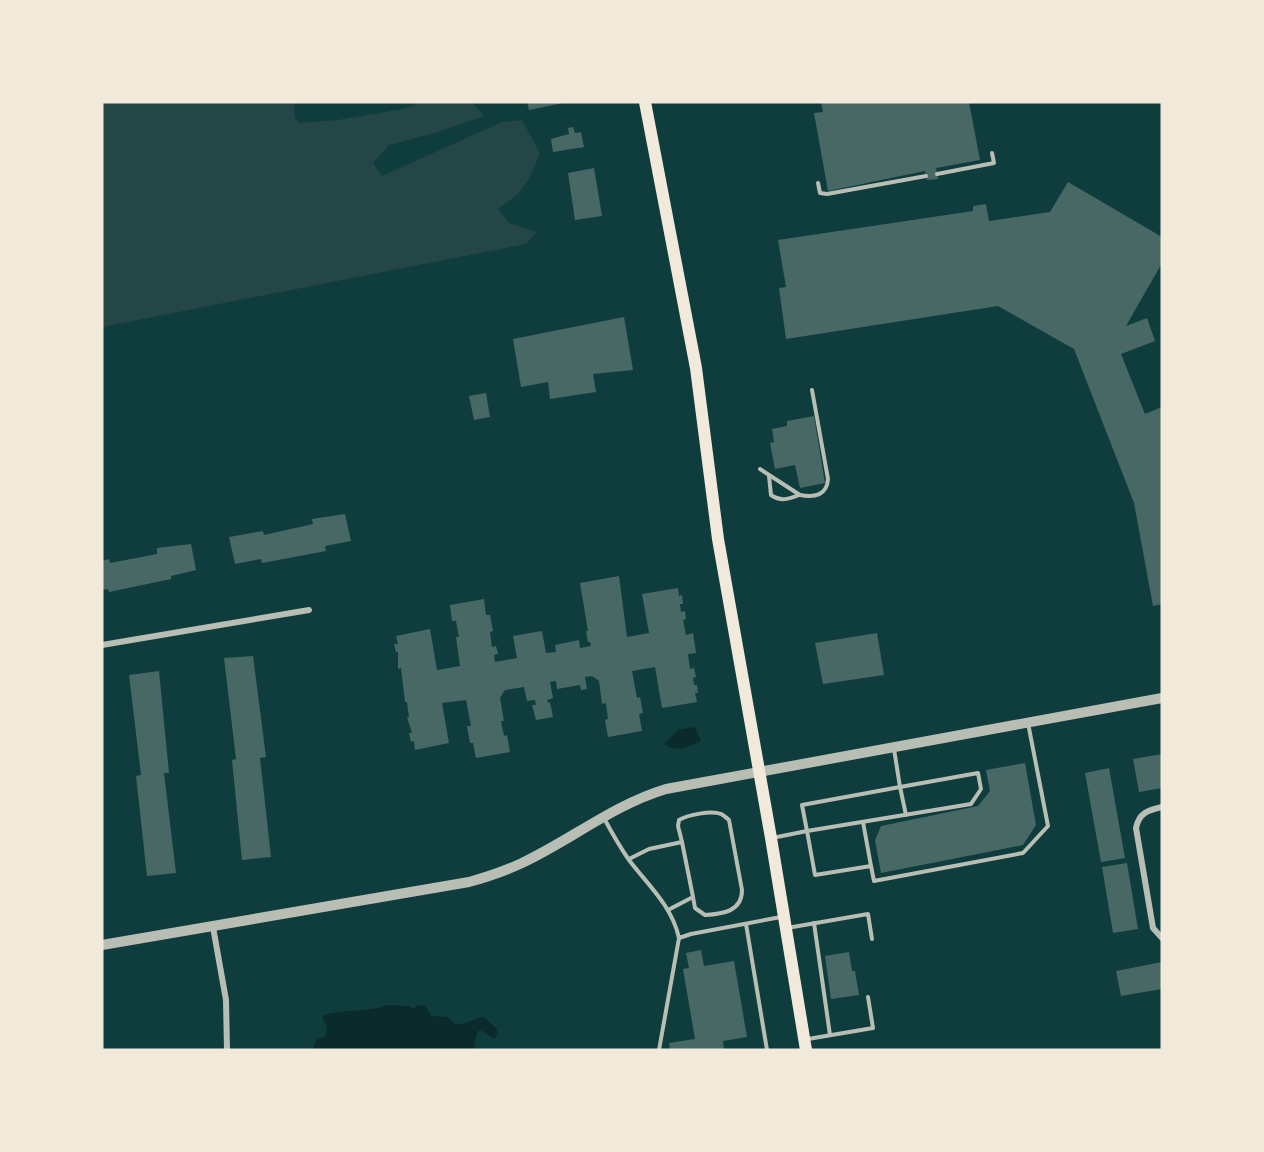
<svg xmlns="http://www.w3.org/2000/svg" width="1264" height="1152" viewBox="0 0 1264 1152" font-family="'Public Sans',sans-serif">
<rect width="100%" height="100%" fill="#0f3d3e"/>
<path fill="#244646" d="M102,102H294L295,118L299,123L338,120L403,109L424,102H472L484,116L438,132L389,145L373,163L382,176L502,122L522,120L540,153L529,179L518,194L498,209L509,223L537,232L526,244L102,327Z"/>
<g fill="#0a2a2b">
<path d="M695,727L701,741C690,747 674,753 664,744L678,730Z"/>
<path d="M388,1005L409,1006L414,1009L416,1006L425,1005L431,1016L448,1017L455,1024C467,1025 473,1018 484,1017L496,1028L498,1034L494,1039L482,1031H478L474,1045L477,1050H312L317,1039L326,1036L327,1028L322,1016C343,1008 366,1013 388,1005Z"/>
</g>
<g fill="#486865">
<path d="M527,102H563V103L529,110Z"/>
<path d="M821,102H969L980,160L936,168L938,179L927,180L925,171L828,191L814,113L823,112Z"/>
<path d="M573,127L575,133L581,132L584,147L553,152L551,139L569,134L568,128Z"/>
<path d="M594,168L602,216L575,220L568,173Z"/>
<path d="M1068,182L1162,237V263L1126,326L1147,318L1155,341L1121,354L1145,414L1162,407V604L1153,606L1134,503L1074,349L998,306L786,339L779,288L786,287L778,240L973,211V206L986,204L989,221L1050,212Z"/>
<path d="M624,317L633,370L593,374L596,392L550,399L548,382L521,387L513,339Z"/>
<path d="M486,393L490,417L474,420L469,396Z"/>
<path d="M814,416L825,483L800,488L795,465L775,469L770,443L774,442L772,429L787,426V421Z"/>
<path d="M345,514L351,541L325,546L326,551L262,563L261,559L235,564L229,537L263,531L264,535L313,524L312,519Z"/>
<path d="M191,544L196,570L171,576V579L109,592L108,589L102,590V561L109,559L110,563L157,554V548Z"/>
<path d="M619,576L627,637L649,633L642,594L678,588L679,596L682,595L683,604H680L681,612L685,611L686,619L683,620L686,635L693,633L696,653L688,654L690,669L694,668L696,677L693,678L694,685H697L698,693H695L697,702L662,708L655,667L632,671L637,698L640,697L643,713L639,714L642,731L608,737L605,720L608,719L606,703L602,704L599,681L592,676L585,677L587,689L581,690L580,685L557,689L556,681L550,682L553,698L547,700L548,703L550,702L553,717L536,720L532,705H536L535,700L527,701L524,687L505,690L500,698L504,721H501L504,736L507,735L510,752L476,758L473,743H470L467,726H471L466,700L442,703L449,743L415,750L414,741L411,742L409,733H412L407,717H409L407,702H405L401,668L398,669V652H396L394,644H398L396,636L430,629L437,670L460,666L456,637H459L456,621H452L450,605L484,599L486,615H490L493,631L490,632L492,647L496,646L498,654L494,655L495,662L517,658L513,636L542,631L546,653L556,652L555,645L579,640L580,648L591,646L590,642H588L586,631H588L580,583Z"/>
<path d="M877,633L884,675L823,684L815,643Z"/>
<path d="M253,656L266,757L260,758L271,857L242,860L232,760L236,759L224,658Z"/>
<path d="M159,671L169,773H164L176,873L147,876L136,776L141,775L129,675Z"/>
<path d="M1162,754V788L1139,792L1133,759Z"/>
<path d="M1025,763L1036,825L1023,845L881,873L875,840L881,826L978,806L990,791L986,770Z"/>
<path d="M1109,768L1125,858L1101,862L1085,773Z"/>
<path d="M1127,863L1138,929L1113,933L1102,867Z"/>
<path d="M701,950L704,966L734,961L747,1037L723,1041L724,1050H670L669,1043L695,1039L683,969L689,968L686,953Z"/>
<path d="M849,952L852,971H855L859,995L831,999L825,956Z"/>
<path d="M1162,962V989L1121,996L1116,971Z"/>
</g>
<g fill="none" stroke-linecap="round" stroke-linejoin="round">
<g stroke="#b8beb3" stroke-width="4">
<path d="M937,174L994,163L992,153"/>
<path d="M818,183L820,193L827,194L926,176"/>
<path d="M760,469L800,495C815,498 827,495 828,479L812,390"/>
<path d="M769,476L771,495C781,502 789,499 799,495"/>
<path d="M906,815L900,787L978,773L981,789L971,804L807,831L815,875L871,866L874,881L1023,853L1048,826L1028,723"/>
<path d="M605,820C612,833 620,847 629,860C648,885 672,906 679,938L691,934L781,917"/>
<path d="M863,822L871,866"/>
<path d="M772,838L807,831L802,805L900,787L894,749"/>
<path d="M682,842L678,826L679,820C688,815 711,810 721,814C722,814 728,819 729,820L742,890C742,912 722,914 705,915L695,908L693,897"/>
<path d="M629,859L649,849L682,842L693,897L668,910"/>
<path d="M814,923L830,1035"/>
<path d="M746,924L767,1050"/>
<path d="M787,928L868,914L872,939"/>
<path d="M808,1039L873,1028L868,997"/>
<path d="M659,1050L679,938"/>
</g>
<g stroke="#b8beb3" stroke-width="6">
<path d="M102,645L309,610"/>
<path d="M1162,807C1148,810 1139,813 1136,828L1153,928L1162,938"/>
<path d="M213,927L226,1000L227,1050"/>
</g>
<path stroke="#b8beb3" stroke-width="10" d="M102,945L469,882C487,877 505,871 522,863C571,840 613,805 666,789L1162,698"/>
<path stroke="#f1e9da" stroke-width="12" d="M645,102L696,368L718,539L771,838L806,1050"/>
</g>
<rect width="1264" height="1152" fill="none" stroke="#f1e9da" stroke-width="207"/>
</svg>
